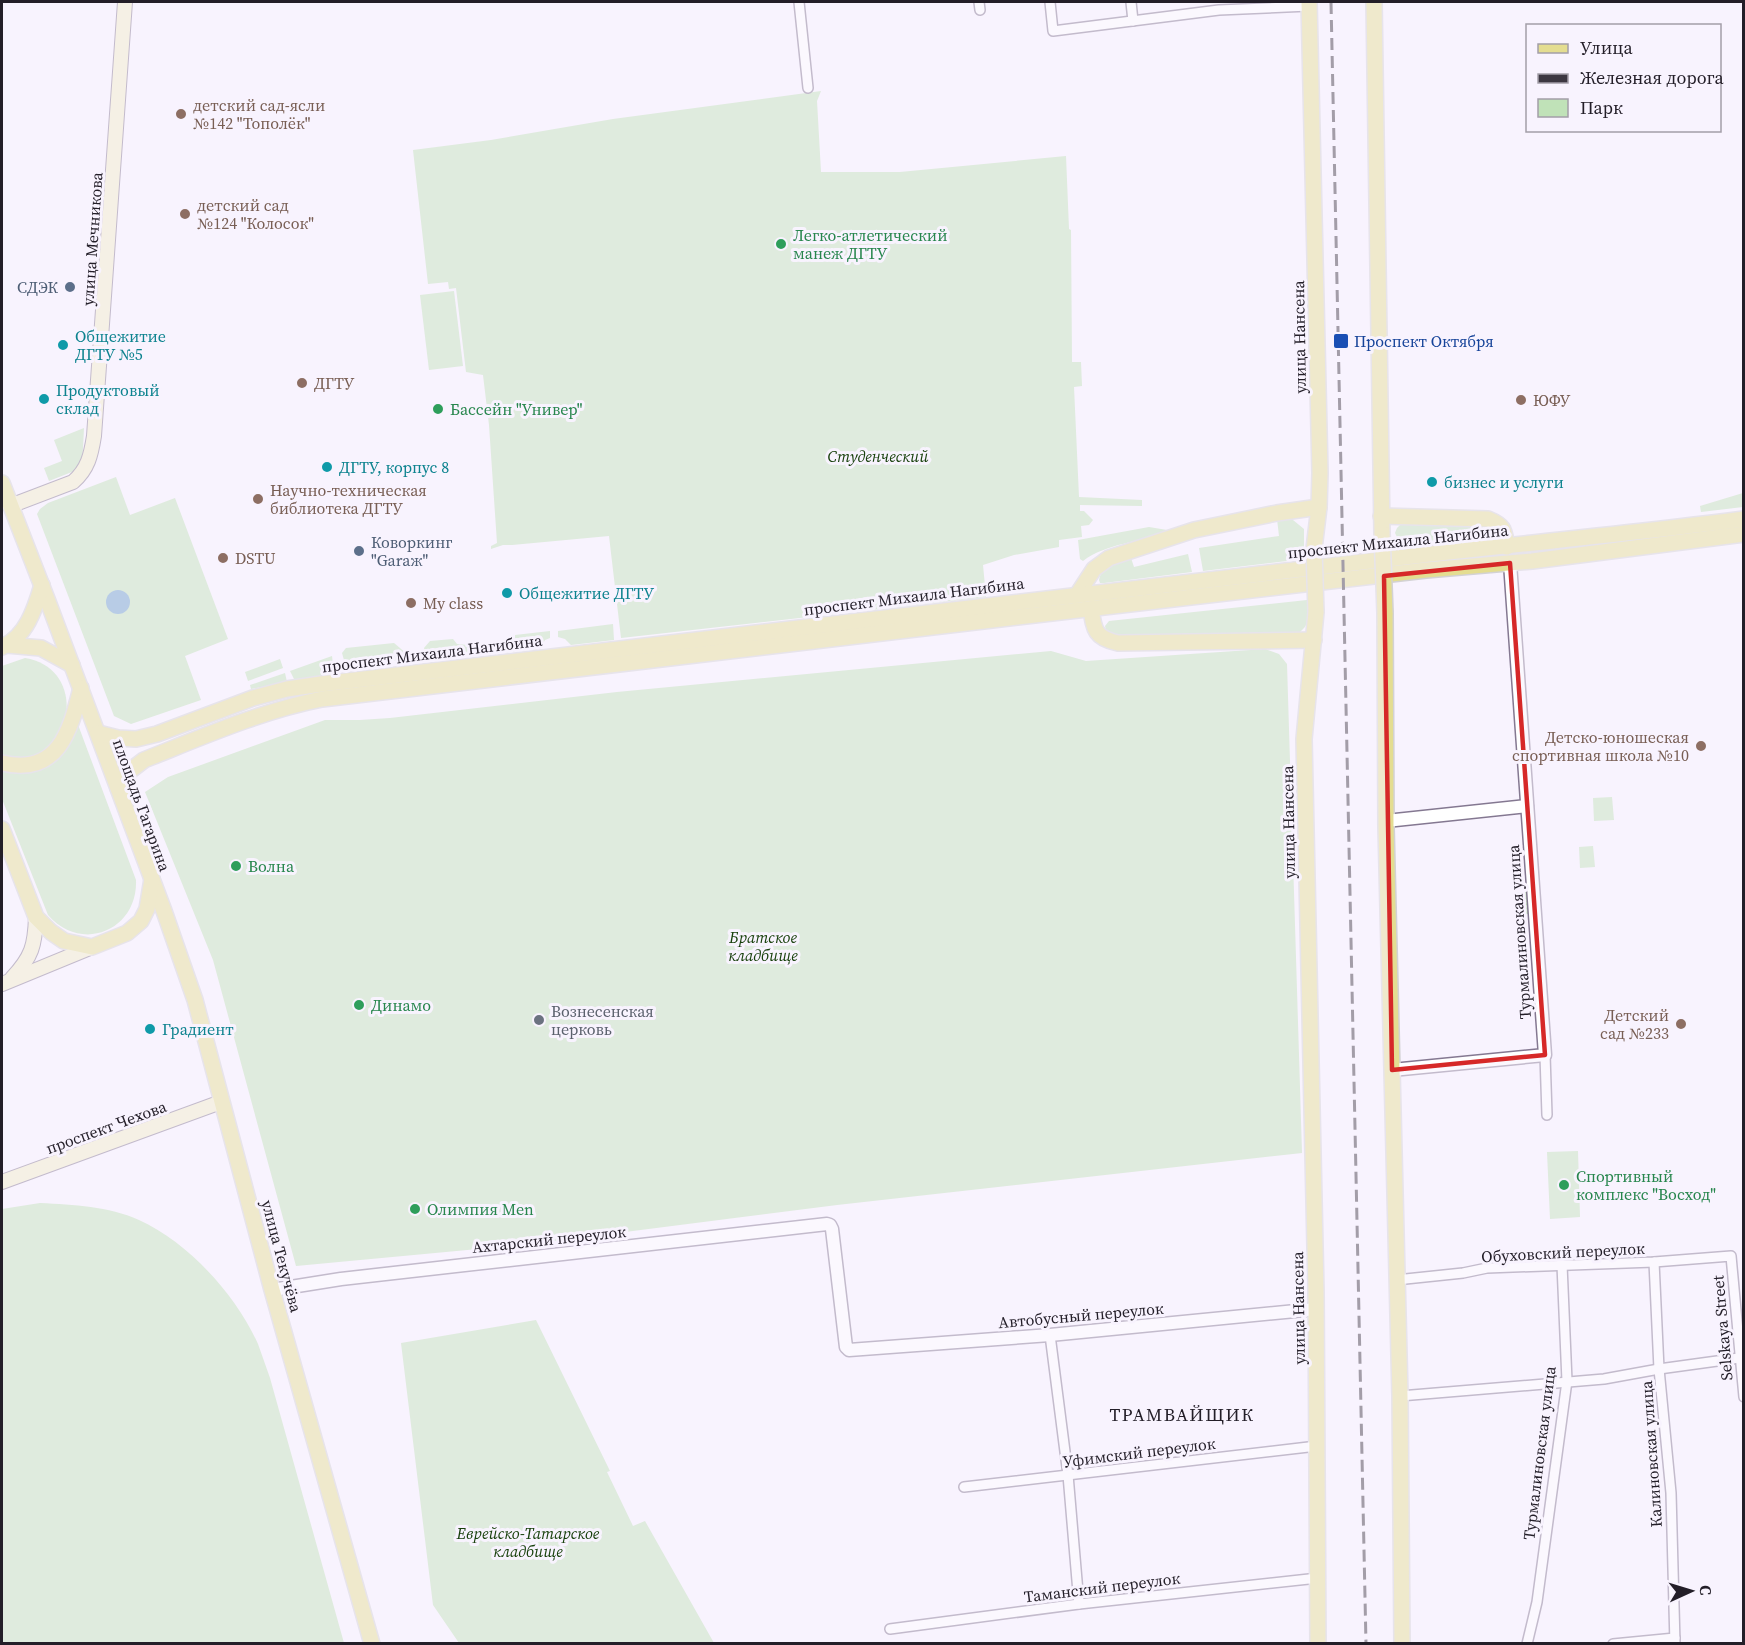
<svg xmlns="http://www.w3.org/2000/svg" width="1745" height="1645" viewBox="0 0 1745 1645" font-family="'Source Serif 4',serif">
<rect width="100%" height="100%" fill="#f8f3fe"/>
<g fill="#c0e2b8">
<path d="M821,91L817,101L821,172H900L1066,156L1069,229L1071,230L1072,362H1081L1082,386L1074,387L1079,497L1142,500V506L1080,505V511H1084L1093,520L1089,525L1081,526L1082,537L1059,540V547L1014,555L983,565L986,597L621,638L609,536L512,545H503L491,549V546L497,543L489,425L483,375L466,372L456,288L449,289L448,282L428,284L413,150L491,140L613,119Z"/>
<path d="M454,291L463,366L429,370L420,295Z"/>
<path d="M84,428L82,468L49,481L44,468L62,461L54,440Z"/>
<path d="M116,477L130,515L175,498L228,639L185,656L201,700L131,724L114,716L37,514L40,509L48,503Z"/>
<path d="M1743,493V507L1701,512L1700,506Z"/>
<path d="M1286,518L1293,520L1304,529V559L1203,571L1199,548L1279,536L1277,519Z"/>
<path d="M1404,521L1481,523L1498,531V538L1492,542L1407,549L1400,543L1395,533L1397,528Z"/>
<path d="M1149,527L1167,530C1141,543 1106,543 1083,561L1080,559L1078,540Z"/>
<path d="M1188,554L1192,572L1104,583H1100L1099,580C1102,564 1117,563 1131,558L1134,567Z"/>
<path d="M1307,600C1309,614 1311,625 1298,633L1115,639L1107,635L1105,626L1109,621Z"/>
<path d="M613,624L614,640L571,645L565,639L558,637V631Z"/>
<path d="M550,631V638L545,640L540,649L504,653L503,640L515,639V635Z"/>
<path d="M453,639L457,644L489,647V650L426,657L424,648L430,641Z"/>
<path d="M394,643L407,654L408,659L346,667L342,653L346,648Z"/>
<path d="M1265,649L1279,654L1287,664L1302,1153L837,1205L531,1244L296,1266L213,960L145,792L168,777L325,720H360L390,718L617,692L1051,651L1086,661Z"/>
<path d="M332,656L334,674L295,681L290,671Z"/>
<path d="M25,658C94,669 71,777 2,755V666Z"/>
<path d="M280,659L283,668L248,681L245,672Z"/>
<path d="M285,673L287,682L251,689L250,685Z"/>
<path d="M77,722L136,880C138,930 82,954 48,915L2,799V769C46,763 62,771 77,722Z"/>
<path d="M1612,797L1614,820L1594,821L1593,798Z"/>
<path d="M1593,846L1595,867L1580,868L1579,847Z"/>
<path d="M1527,892L1528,914L1515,915L1513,893Z"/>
<path d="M1578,1151L1580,1217L1550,1219L1547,1152Z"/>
<path d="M40,1203C74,1205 108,1206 139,1220C188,1242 236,1295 258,1344C262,1355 266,1367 270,1378L344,1643H2V1209Z"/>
<path d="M536,1320L610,1471L607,1472L633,1526L645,1521L714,1643H459L433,1605L401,1343Z"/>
</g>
<circle fill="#6b9eca" cx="118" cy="602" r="12"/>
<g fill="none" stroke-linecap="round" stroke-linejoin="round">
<g stroke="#847891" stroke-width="12">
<g id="minor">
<path d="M799,2L808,88"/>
<path d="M979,2L980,10"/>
<path d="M1050,2L1053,31L1219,10L1309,6"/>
<path d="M1131,2L1133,21"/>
<path d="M1545,1055L1547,1115"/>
<path d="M1654,1262L1659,1369L1671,1493L1675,1644"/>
<path d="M1396,1280L1463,1273L1487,1268L1654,1262L1731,1256L1744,1397"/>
<path d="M1050,1335L1068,1475L1079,1604"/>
<path d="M1400,1396L1604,1379L1659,1369L1739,1358"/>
<path d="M964,1487L1317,1446"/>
<path d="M890,1629L1079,1604L1318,1578"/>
<path d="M1527,1644L1537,1602L1567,1381L1562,1265"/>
<path d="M1613,1644L1675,1638"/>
</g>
</g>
<g stroke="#847891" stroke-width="15">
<g id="tertiary">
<path d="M1386,821L1527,806"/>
<path d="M1392,1070L1545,1055L1510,563"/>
<path d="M272,1290L341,1279L827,1224L830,1225L832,1229L846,1347L849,1350L1050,1335L1316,1309"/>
</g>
</g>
<g stroke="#847891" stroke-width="16">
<g id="secondary">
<path d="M10,506L73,482C88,469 91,455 94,436L125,2"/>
<path d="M12,978C32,957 35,945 36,917"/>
<path d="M2,984L92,947"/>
<path d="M2,1182L221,1102"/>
</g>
</g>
<g stroke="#d3d2d4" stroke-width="18">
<g id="primary">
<path d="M1309,2L1320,473L1319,507L1314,549"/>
<path d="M1374,2L1382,533"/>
<path d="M2,483L47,599L164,911L195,1000L272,1290L372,1644"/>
<path d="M1381,516L1488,519C1505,526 1504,530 1507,547"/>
<path d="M1077,595L1094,569L1109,558L1194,530L1277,513L1319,507"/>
<path d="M1091,609C1094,630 1095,638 1118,643L1314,640"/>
<path d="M1316,612L1304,739L1316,1293L1318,1644"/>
<path d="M1385,613L1386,827L1400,1396L1402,1644"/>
<path d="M7,645L41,648L72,665"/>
<path d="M2,647C26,637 35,609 42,585"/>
<path d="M98,733L118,738L136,739L157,734L253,698L287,689L321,684C688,640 1055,597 1422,555C1529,543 1636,533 1744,519"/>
<path d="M2,763C58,776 70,732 81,688"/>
<path d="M118,788L131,770L144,760C202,737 261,711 322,699L992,620L1426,570L1532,561L1744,534"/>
<path d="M2,829L36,917L51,932L64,941L92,947L127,933L141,921L147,909L152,879"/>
</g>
</g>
<use href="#minor" stroke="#fff" stroke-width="9"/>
<use href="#tertiary" stroke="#fff" stroke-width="12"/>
<use href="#secondary" stroke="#f2eec8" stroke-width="14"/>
<use href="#primary" stroke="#e4dd91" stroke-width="15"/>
<path stroke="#3c3741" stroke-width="3" stroke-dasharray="12 6" stroke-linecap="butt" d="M1331,2L1366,1644"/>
<g stroke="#d3d2d4" stroke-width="18" stroke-linecap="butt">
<g id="primary-bridge">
<path d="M1382,533L1385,613"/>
<path d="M1314,549L1316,612"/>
</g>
</g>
<use href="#primary-bridge" stroke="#e4dd91" stroke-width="15"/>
</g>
<path d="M0 0H1745V1645H0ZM1510,563L1545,1055L1392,1070L1384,576Z" fill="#f8f3fe" fill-opacity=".55" fill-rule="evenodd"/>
<path fill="none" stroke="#d62828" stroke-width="4.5" stroke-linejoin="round" d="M1510,563L1545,1055L1392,1070L1384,576Z"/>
<g fill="#8d6e63" stroke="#f8f3fe" stroke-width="2">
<circle cx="181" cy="114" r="6"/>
<circle cx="185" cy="214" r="6"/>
<circle cx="302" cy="383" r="6"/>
<circle cx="1521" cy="400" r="6"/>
<circle cx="258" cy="499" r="6"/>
<circle cx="223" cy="558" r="6"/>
<circle cx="411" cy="603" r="6"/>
<circle cx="1701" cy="746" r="6"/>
<circle cx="1681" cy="1024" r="6"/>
</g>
<g fill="#2e9e5b" stroke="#f8f3fe" stroke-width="2">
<circle cx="781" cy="244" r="6"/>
<circle cx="438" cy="409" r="6"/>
<circle cx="236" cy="866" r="6"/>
<circle cx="359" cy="1005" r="6"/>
<circle cx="1564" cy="1185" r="6"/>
<circle cx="415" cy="1209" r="6"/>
</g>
<g fill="#5c6f8a" stroke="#f8f3fe" stroke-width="2">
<circle cx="70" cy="287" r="6"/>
<circle cx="359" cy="551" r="6"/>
</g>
<rect fill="#1a4fb4" stroke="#f8f3fe" stroke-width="2" x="1333" y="333" width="16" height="16" rx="3"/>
<g fill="#0f9aa8" stroke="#f8f3fe" stroke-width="2">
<circle cx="63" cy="345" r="6"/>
<circle cx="44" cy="399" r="6"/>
<circle cx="327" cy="467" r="6"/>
<circle cx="1432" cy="482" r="6"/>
<circle cx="507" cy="593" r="6"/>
<circle cx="150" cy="1029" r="6"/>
</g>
<circle fill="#6b7280" stroke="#f8f3fe" stroke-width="2" cx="539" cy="1020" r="6"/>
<g text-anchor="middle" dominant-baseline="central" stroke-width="6" stroke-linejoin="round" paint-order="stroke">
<g font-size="16" fill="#785e54" stroke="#f8f3fe" text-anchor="start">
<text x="193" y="105">детский сад-ясли<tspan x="193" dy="18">№142 "Тополёк"</tspan></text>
<text x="197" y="205">детский сад<tspan x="197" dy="18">№124 "Колосок"</tspan></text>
<text x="314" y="383">ДГТУ</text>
<text x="1533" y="400">ЮФУ</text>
<text x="270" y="490">Научно-техническая<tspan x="270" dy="18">библиотека ДГТУ</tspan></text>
<text x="235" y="558">DSTU</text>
<text x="423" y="603">My class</text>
<text x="1689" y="737" text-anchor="end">Детско-юношеская<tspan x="1689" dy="18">спортивная школа №10</tspan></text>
<text x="1669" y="1015" text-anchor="end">Детский<tspan x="1669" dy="18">сад №233</tspan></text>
</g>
<g font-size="16" fill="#27864d" stroke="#f8f3fe" text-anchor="start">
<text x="793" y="235">Легко-атлетический<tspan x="793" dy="18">манеж ДГТУ</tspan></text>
<text x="450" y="409">Бассейн "Универ"</text>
<text x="248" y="866">Волна</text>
<text x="371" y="1005">Динамо</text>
<text x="1576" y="1176">Спортивный<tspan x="1576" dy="18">комплекс "Восход"</tspan></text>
<text x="427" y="1209">Олимпия Men</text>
</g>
<g font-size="16" fill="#231e28" stroke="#f8f3fe">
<text transform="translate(92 239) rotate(-86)">улица Мечникова</text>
<text transform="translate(1299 337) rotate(-91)">улица Нансена</text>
<text transform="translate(1398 541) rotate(-6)">проспект Михаила Нагибина</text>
<text transform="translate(914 596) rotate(-7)">проспект Михаила Нагибина</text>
<text transform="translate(432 653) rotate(-7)">проспект Михаила Нагибина</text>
<text transform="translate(142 805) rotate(70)">площадь Гагарина</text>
<text transform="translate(1288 822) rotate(-91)">улица Нансена</text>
<text transform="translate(1519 932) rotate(-94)">Турмалиновская улица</text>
<text transform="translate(106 1127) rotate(-20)">проспект Чехова</text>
<text transform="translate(549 1239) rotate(-6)">Ахтарский переулок</text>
<text transform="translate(1563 1252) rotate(-3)">Обуховский переулок</text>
<text transform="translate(282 1256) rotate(75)">улица Текучёва</text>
<text transform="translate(1298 1308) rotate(-91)">улица Нансена</text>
<text transform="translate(1081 1315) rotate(-5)">Автобусный переулок</text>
<text transform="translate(1722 1328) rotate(-95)">Selskaya Street</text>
<text transform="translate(1139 1452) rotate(-7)">Уфимский переулок</text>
<text transform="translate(1539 1453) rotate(-83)">Турмалиновская улица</text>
<text transform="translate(1651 1454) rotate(-94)">Калиновская улица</text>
<text transform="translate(1102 1587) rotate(-7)">Таманский переулок</text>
</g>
<g font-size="16" fill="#4e5e75" stroke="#f8f3fe" text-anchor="end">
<text x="58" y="287">СДЭК</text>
<text x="371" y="542" text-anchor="start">Коворкинг<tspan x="371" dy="18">"Gаraж"</tspan></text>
</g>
<g font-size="16" fill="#0d838f" stroke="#f8f3fe" text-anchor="start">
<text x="75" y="336">Общежитие<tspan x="75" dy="18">ДГТУ №5</tspan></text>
<text x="56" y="390">Продуктовый<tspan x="56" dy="18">склад</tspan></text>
<text x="339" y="467">ДГТУ, корпус 8</text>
<text x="1444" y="482">бизнес и услуги</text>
<text x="519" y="593">Общежитие ДГТУ</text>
<text x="162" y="1029">Градиент</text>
</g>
<g font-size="16" fill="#164399" stroke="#f8f3fe" text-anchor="start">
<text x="1354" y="341">Проспект Октября</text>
</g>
<g font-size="16" font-style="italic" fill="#17400b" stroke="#f8f3fe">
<text x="878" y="456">Студенческий</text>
<text x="763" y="937">Братское<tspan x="763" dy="18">кладбище</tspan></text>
<text x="528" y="1533">Еврейско-Татарское<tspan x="528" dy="18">кладбище</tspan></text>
</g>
<g font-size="16" fill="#5b616d" stroke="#f8f3fe" text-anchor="start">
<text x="551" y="1011">Вознесенская<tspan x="551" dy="18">церковь</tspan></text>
</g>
<g font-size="18" letter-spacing="1.5" fill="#231e28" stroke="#f8f3fe">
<text x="1182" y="1414">ТРАМВАЙЩИК</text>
</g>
</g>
<rect width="1745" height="1645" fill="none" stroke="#231e28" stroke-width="6"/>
<rect x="1526" y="24" width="195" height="108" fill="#f8f3fe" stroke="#a39ea8" stroke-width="1.5"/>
<rect x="1538" y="44" width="30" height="9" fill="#e4dd91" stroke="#a39ea8" stroke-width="1.5"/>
<text x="1580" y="54" font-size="18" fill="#231e28">Улица</text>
<rect x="1538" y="74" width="30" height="9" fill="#3c3741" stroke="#a39ea8" stroke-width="1.5"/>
<text x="1580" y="84" font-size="18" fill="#231e28">Железная дорога</text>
<rect x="1538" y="99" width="30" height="18" fill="#c0e2b8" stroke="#a39ea8" stroke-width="1.5"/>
<text x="1580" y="114" font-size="18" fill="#231e28">Парк</text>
<g transform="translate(1691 1591) rotate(86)" stroke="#f8f3fe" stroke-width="4.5" paint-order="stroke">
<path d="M0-4.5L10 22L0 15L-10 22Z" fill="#231e28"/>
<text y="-9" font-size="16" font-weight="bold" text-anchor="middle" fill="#231e28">С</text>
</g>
</svg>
